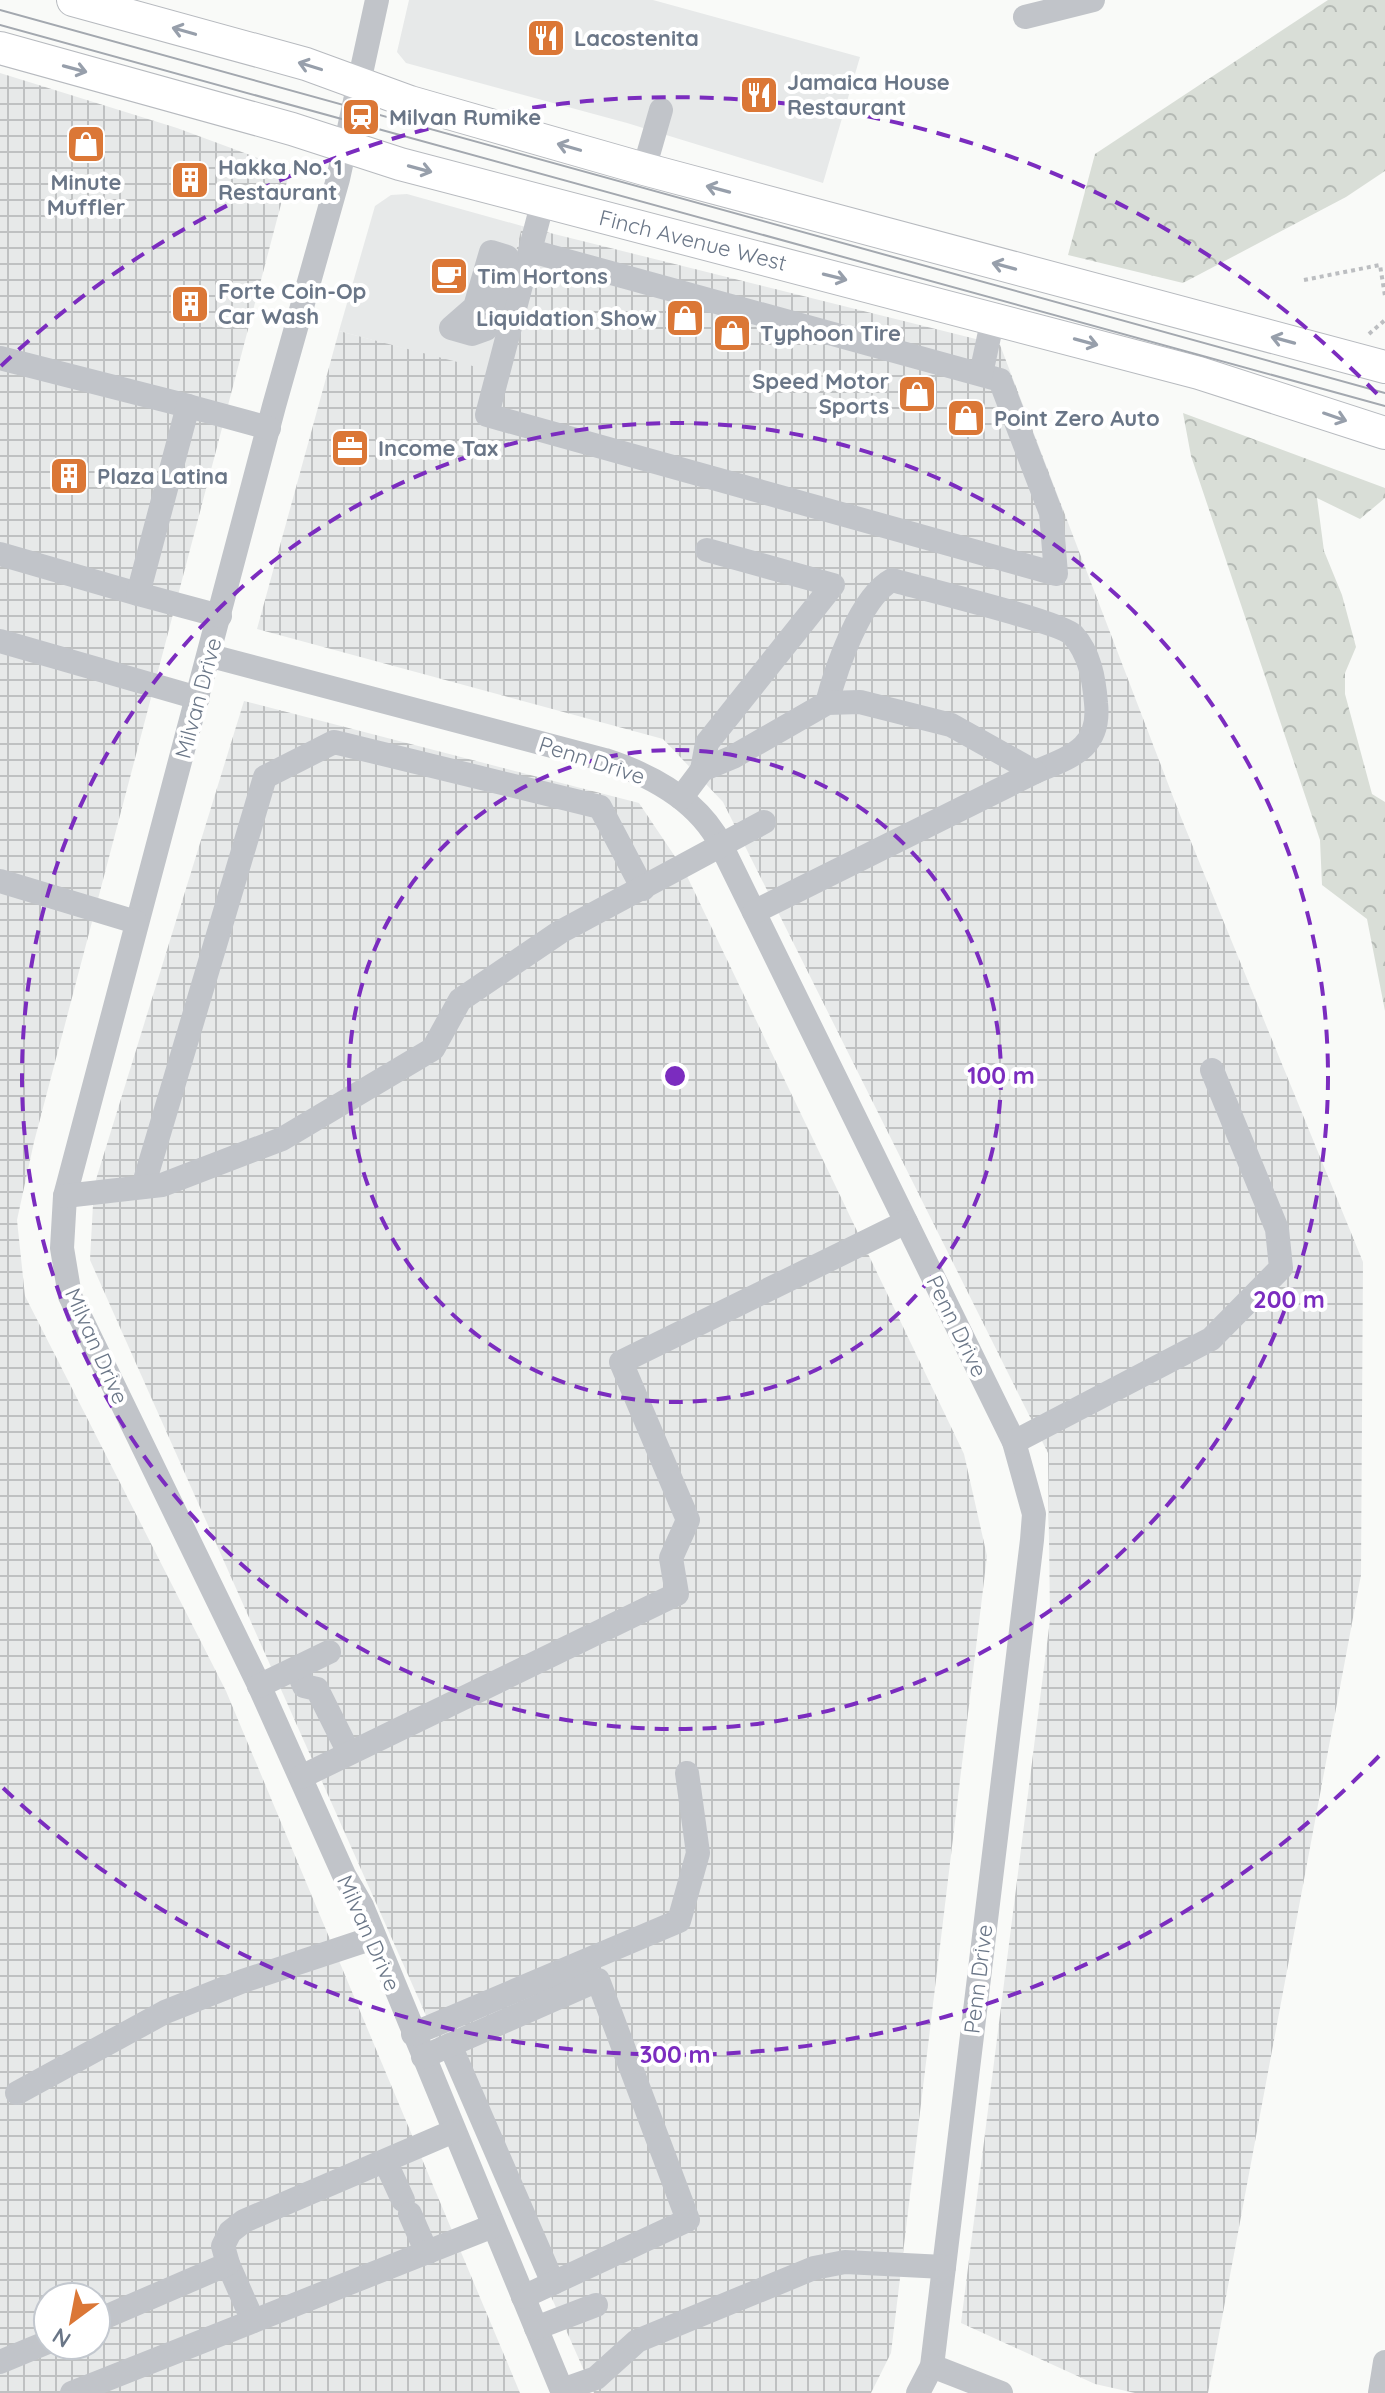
<svg xmlns="http://www.w3.org/2000/svg" width="1385" height="2393" viewBox="0 0 1385 2393" font-family="Quicksand,sans-serif">
<defs>
<pattern id="industrial-grid" width="8" height="8" patternUnits="userSpaceOnUse" patternTransform="scale(2)"><rect width="8" height="8" fill="#e7e9e9"/><path d="M0 4h8M4 0v8" fill="none" stroke="#bfc1c2"/></pattern>
<pattern id="forest-crowns" width="20" height="18" patternUnits="userSpaceOnUse" patternTransform="scale(2)"><rect width="20" height="18" fill="#d9ded7"/><path d="M2 6a3 3 0 1 1 6 0M12 15a3 3 0 1 1 6 0" fill="none" stroke="#b4b9b4"/></pattern>
</defs>
<rect width="100%" height="100%" fill="#f9faf8"/>
<g fill="#e7e9e9">
<path d="M409,0H653L860,57L823,183L627,123L406,63L397,52Z"/>
<path d="M407,194L522,226L488,371L339,331L375,206L391,195Z"/>
</g>
<g fill="url(#industrial-grid)" fill-rule="evenodd">
<path d="M0,73L177,128L290,170L34,1142L17,1220L25,1296L226,1691L520,2393H0ZM48,2297H96V2345H48Z"/>
<path d="M522,226L1000,345L1180,815L1363,1262L1361,1575L1208,2393H1135L1095,2384L961,2323L1050,1620L1048,1453L723,802L663,739L257,629L339,331L488,370Z"/>
<path d="M244,701L639,803L684,870L964,1454L987,1556L891,2353L871,2393H594L90,1260L94,1186Z"/>
</g>
<g fill="url(#forest-crowns)">
<path d="M1328,0H1385V171L1346,197L1183,283L1068,255L1095,154Z"/>
<path d="M1183,413L1385,488V498L1360,519L1317,498L1324,551L1342,595L1356,647L1345,673V694L1372,794L1385,802V1011L1367,919L1322,885L1320,840L1191,456Z"/>
</g>
<g fill="none" stroke-linecap="round" stroke-linejoin="round">
<g stroke="#b7babf" stroke-width="34">
<g id="major">
<path d="M73,0L306,64L410,102L644,169L1385,367"/>
<path d="M0,48L292,129L400,164L1199,373L1385,433"/>
</g>
</g>
<g stroke="#bcbec1" stroke-width="4" stroke-dasharray="4 4" stroke-linecap="butt">
<path d="M1304,280L1380,265L1385,296"/>
<path d="M1369,334L1385,320"/>
</g>
<g stroke="#c1c4c9" stroke-width="24">
<path d="M377,0L338,179L274,406L65,1196L62,1248L70,1296L258,1683L344,1875L362,1906L563,2393"/>
<path d="M1025,17L1093,0"/>
<path d="M644,169L661,110"/>
<path d="M531,251L1000,380L1051,513L1056,574L487,415L543,201"/>
<path d="M491,252L507,257L486,329L472,334L451,328L475,307Z"/>
<path d="M0,358L188,406"/>
<path d="M981,374L993,318"/>
<path d="M0,554L138,594"/>
<path d="M220,616L138,594L188,406L269,428"/>
<path d="M0,641L198,698"/>
<path d="M211,656L605,760C651,775 698,800 721,845L1014,1442L1034,1514L1032,1540L932,2366L918,2393"/>
<path d="M827,703C836,669 860,597 892,580C919,588 1061,622 1073,635C1090,654 1094,679 1096,703C1101,749 1070,757 1035,772"/>
<path d="M702,770L707,743L833,585L707,550"/>
<path d="M681,798L702,770L733,757L827,703L860,702L951,725L1035,772L754,912"/>
<path d="M0,881L136,922"/>
<path d="M143,1187L265,777L334,742L600,807L643,889"/>
<path d="M65,1196L162,1185L282,1139L433,1049L460,1000L560,932L764,822"/>
<path d="M1014,1442L1211,1339L1281,1268L1277,1229L1212,1070"/>
<path d="M297,1669L304,1686L317,1689L349,1753"/>
<path d="M259,1686L329,1652"/>
<path d="M301,1777L677,1594L671,1558L688,1520L621,1362L906,1222"/>
<path d="M413,2034L679,1921L698,1853L687,1773"/>
<path d="M450,2045L553,2283"/>
<path d="M423,2057L598,1980L688,2220L523,2297"/>
<path d="M17,2093L165,2012L243,1981L373,1938"/>
<path d="M386,2163L403,2200"/>
<path d="M410,2214L427,2253"/>
<path d="M228,2264L253,2321"/>
<path d="M96,2321L228,2264L223,2246L230,2232L244,2221L454,2131"/>
<path d="M536,2328L596,2305"/>
<path d="M0,2362L48,2342"/>
<path d="M932,2366L1001,2393"/>
<path d="M562,2390L596,2378L637,2341L814,2268L845,2262L944,2267"/>
<path d="M72,2393L493,2226"/>
<path d="M1380,2393L1385,2362"/>
</g>
<use href="#major" stroke="#fff" stroke-width="32"/>
<g stroke="#a3a8af" stroke-width="2">
<path d="M0,10L1385,393"/>
<path d="M0,25L1385,406"/>
</g>
</g>
<defs><path id="oneway-shaft" d="M-6 0H5M1.5-3L5.5 0L1.5 3" fill="none" stroke-width="1.6" stroke-linecap="round" stroke-linejoin="round" transform="scale(2)"/></defs>
<g stroke="#979fab">
<use href="#oneway-shaft" transform="translate(184 31) rotate(-164)"/>
<use href="#oneway-shaft" transform="translate(310 66) rotate(-163)"/>
<use href="#oneway-shaft" transform="translate(75 69) rotate(15)"/>
<use href="#oneway-shaft" transform="translate(569 147) rotate(-164)"/>
<use href="#oneway-shaft" transform="translate(420 169) rotate(15)"/>
<use href="#oneway-shaft" transform="translate(718 189) rotate(-165)"/>
<use href="#oneway-shaft" transform="translate(1004 266) rotate(-165)"/>
<use href="#oneway-shaft" transform="translate(835 277) rotate(14)"/>
<use href="#oneway-shaft" transform="translate(1283 340) rotate(-165)"/>
<use href="#oneway-shaft" transform="translate(1086 342) rotate(15)"/>
<use href="#oneway-shaft" transform="translate(1335 417) rotate(19)"/>
</g>
<g fill="none" stroke="#7b2cbf" stroke-width="4" stroke-dasharray="14 10">
<circle cx="675" cy="1076" r="326"/>
<circle cx="675" cy="1076" r="653"/>
<path d="M1379 1756A979 979 0 0 1 1 1786M1 366A979 979 0 0 1 1379 396"/>
</g>
<defs>
<g id="restaurant-square" transform="scale(2)"><rect x="-9" y="-9" width="18" height="18" rx="4" fill="#db7736" stroke="#fff"/><path d="M-5-6h1v4h1v-4h1v4h1v-4h1v5L-1.5 .5V6h-2V.5L-5-1ZM5-6V6H3V1.5H1.5Q1.5-4 5-6Z" fill="#fff"/></g>
<g id="station-square" transform="scale(2)"><rect x="-9" y="-9" width="18" height="18" rx="4" fill="#db7736" stroke="#fff"/><path d="M-3-6H3Q5-6 5-4V2Q5 4 3 4L4.5 6H3L1.5 4h-3L-3 6H-4.5L-3 4Q-5 4-5 2V-4Q-5-6-3-6ZM-3.5-4v3h7v-3ZM-3.5 1v1.5H-2V1ZM2 1v1.5H3.5V1Z" fill="#fff"/></g>
<g id="shop-square" transform="scale(2)"><rect x="-9" y="-9" width="18" height="18" rx="4" fill="#db7736" stroke="#fff"/><path d="M-5-2.5h2.3a2.7 3.5 0 0 1 5.4 0H5L5.5 6h-11ZM-1.5-2.5h3a1.5 2.3 0 0 0-3 0Z" fill="#fff"/></g>
<g id="building-square" transform="scale(2)"><rect x="-9" y="-9" width="18" height="18" rx="4" fill="#db7736" stroke="#fff"/><path d="M-4-6H4V6H1V3H-1V6H-4ZM-2.5-4.3h1.7v1.8h-1.7ZM.8-4.3h1.7v1.8H.8ZM-2.5-1h1.7V.8h-1.7ZM.8-1h1.7V.8H.8Z" fill="#fff"/></g>
<g id="cafe-square" transform="scale(2)"><rect x="-9" y="-9" width="18" height="18" rx="4" fill="#db7736" stroke="#fff"/><path d="M-5.5-4.5H6V0H3Q3 3.5 0 3.5H-2.5Q-5.5 3.5-5.5 0ZM3-3.2v2h1.7v-2ZM-6 4.5H4V6H-6Z" fill="#fff"/></g>
<g id="office-square" transform="scale(2)"><rect x="-9" y="-9" width="18" height="18" rx="4" fill="#db7736" stroke="#fff"/><path d="M-6-3h4V-5.5h4V-3h4V5H-6ZM-1-4.5V-3h2v-1.5ZM-6 0V1H6V0Z" fill="#fff"/></g>
</defs>
<g fill-rule="evenodd">
<use href="#restaurant-square" x="546" y="38"/>
<use href="#restaurant-square" x="759" y="95"/>
<use href="#station-square" x="361" y="117"/>
<use href="#shop-square" x="86" y="144"/>
<use href="#building-square" x="190" y="180"/>
<use href="#cafe-square" x="449" y="276"/>
<use href="#building-square" x="190" y="304"/>
<use href="#shop-square" x="685" y="318"/>
<use href="#shop-square" x="732" y="333"/>
<use href="#shop-square" x="917" y="394"/>
<use href="#shop-square" x="966" y="418"/>
<use href="#office-square" x="350" y="448"/>
<use href="#building-square" x="69" y="476"/>
</g>
<g text-anchor="middle" dominant-baseline="central" stroke-width="8" stroke-linejoin="round" paint-order="stroke">
<g font-size="22" font-weight="bold" fill="#6a7687" stroke="#fff" text-anchor="start">
<text x="574" y="38">Lacostenita</text>
<text x="787" y="82">Jamaica House<tspan x="787" dy="25">Restaurant</tspan></text>
<text x="389" y="117">Milvan Rumike</text>
<text x="218" y="167">Hakka No. 1<tspan x="218" dy="25">Restaurant</tspan></text>
<text x="86" y="182" text-anchor="middle">Minute<tspan x="86" dy="25">Muffler</tspan></text>
<text x="477" y="276">Tim Hortons</text>
<text x="218" y="291">Forte Coin-Op<tspan x="218" dy="25">Car Wash</tspan></text>
<text x="657" y="318" text-anchor="end">Liquidation Show</text>
<text x="760" y="333">Typhoon Tire</text>
<text x="889" y="381" text-anchor="end">Speed Motor<tspan x="889" dy="25">Sports</tspan></text>
<text x="994" y="418">Point Zero Auto</text>
<text x="378" y="448">Income Tax</text>
<text x="97" y="476">Plaza Latina</text>
</g>
<g font-size="22" fill="#6a7687" stroke="#fff">
<text transform="translate(693 240) rotate(14)">Finch Avenue West</text>
<text transform="translate(198 698) rotate(-75)">Milvan Drive</text>
<text transform="translate(592 760) rotate(18)">Penn Drive</text>
<text transform="translate(957 1326) rotate(64)">Penn Drive</text>
<text transform="translate(97 1346) rotate(66)">Milvan Drive</text>
<text transform="translate(369 1933) rotate(66)">Milvan Drive</text>
<text transform="translate(978 1979) rotate(-83)">Penn Drive</text>
</g>
</g>
<circle cx="675" cy="1076" r="12" fill="#7b2cbf" stroke="#fff" stroke-width="4"/>
<g font-size="24" text-anchor="middle" font-weight="bold" fill="#7b2cbf" stroke="#fff" stroke-width="8" stroke-linejoin="round" paint-order="stroke">
<text x="1001" y="1084">100 m</text>
<text x="1289" y="1308">200 m</text>
<text x="675" y="2063">300 m</text>
</g>
<g transform="translate(72 2321) rotate(212)"><circle r="38" fill="#ffffff" stroke="#c3c8cf" stroke-width="2"/>
<path d="M0-6L14 30L0 20L-14 30Z" fill="#db7736"/>
<text y="-12" font-size="22" font-weight="bold" text-anchor="middle" fill="#6a7687">N</text>
</g>
</svg>
